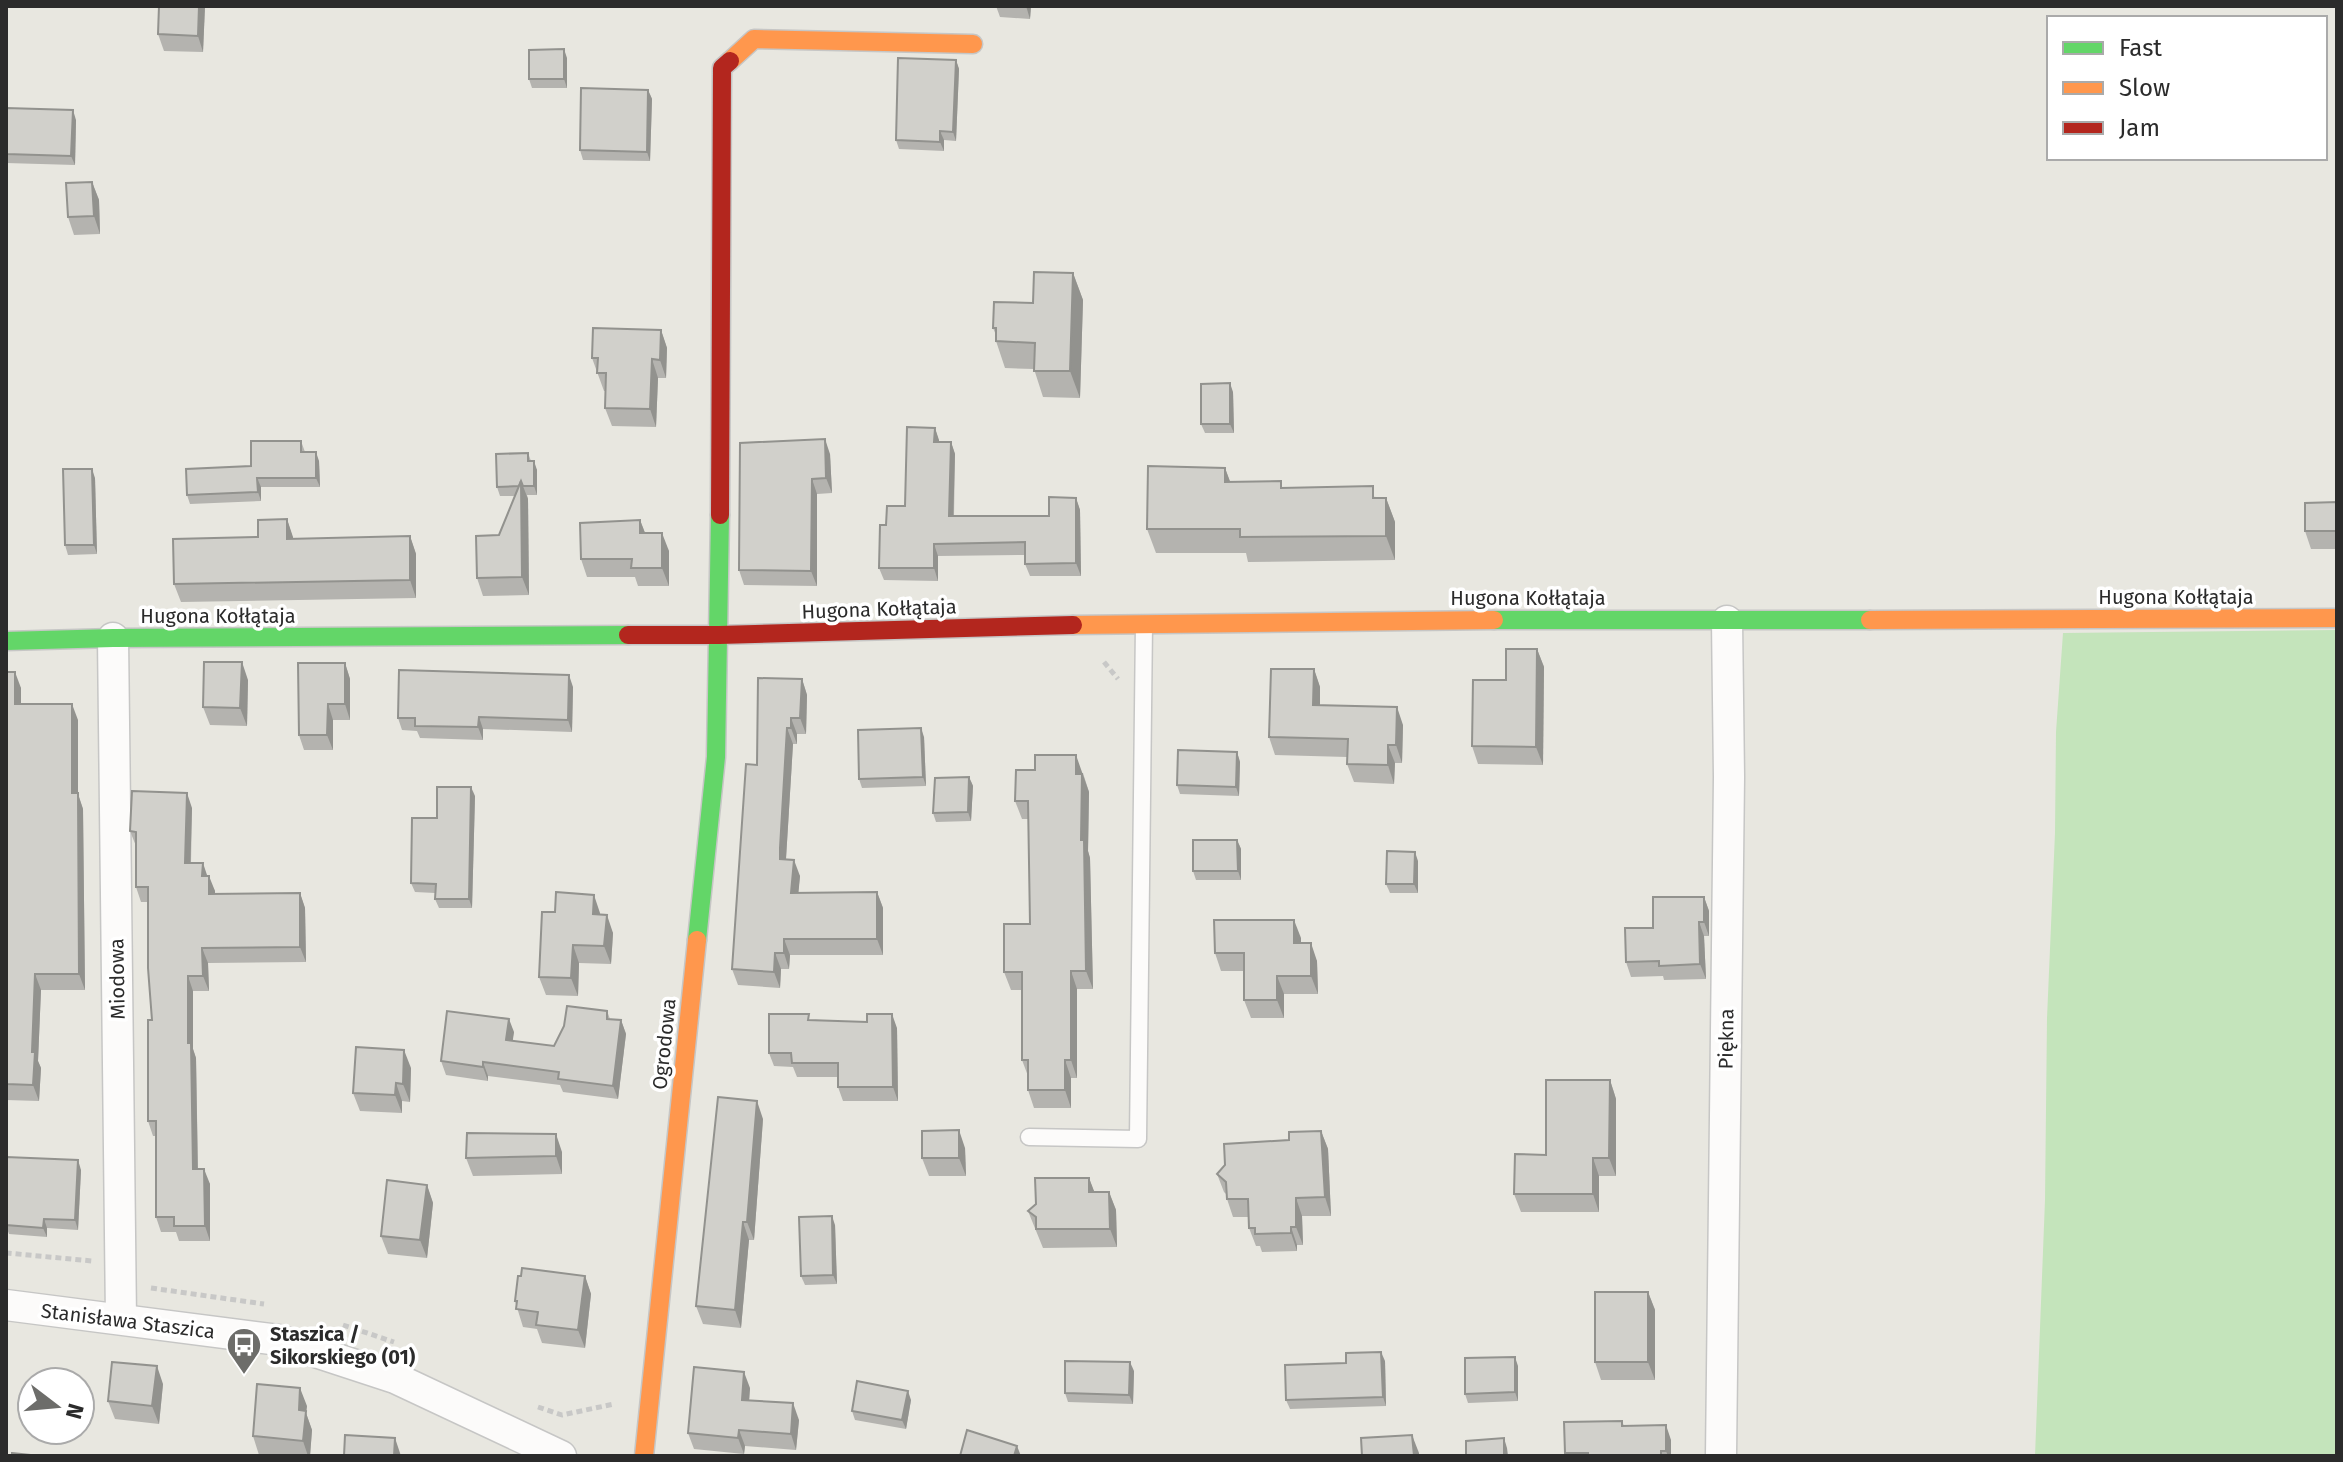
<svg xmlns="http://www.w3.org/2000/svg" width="2343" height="1462" viewBox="0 0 2343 1462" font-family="'Fira Sans',sans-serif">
<rect width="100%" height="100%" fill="#e8e7e0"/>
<path fill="#c4e4bb" d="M2337,630V1456H2035L2045,1200L2047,1018L2055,833L2056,732L2063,633Z"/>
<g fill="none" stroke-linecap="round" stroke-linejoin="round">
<g stroke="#c6c6c5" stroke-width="19">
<path id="lane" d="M1029,1137L1138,1139L1144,624"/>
</g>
<g stroke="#c6c6c5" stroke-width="33">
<g id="street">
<path d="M113,638L121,1319"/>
<path d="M6,1305L279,1340L395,1378L561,1456"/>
<path d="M1721,1456L1729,777L1727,621"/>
</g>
</g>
<g stroke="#c6c6c5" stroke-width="21">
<g id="fast">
<path d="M1494,620H1870"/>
<path d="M6,641L113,638L628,635"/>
<path d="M697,940L716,757L720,515"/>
</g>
</g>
<g stroke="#c6c6c5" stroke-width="21">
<g id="slow">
<path d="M730,61L754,39L973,44"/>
<path d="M1870,620L2337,618"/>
<path d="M1073,625L1494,620"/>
<path d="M644,1456L697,940"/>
</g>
</g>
<g stroke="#c6c6c5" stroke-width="21">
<g id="jam">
<path d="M720,515L722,68L730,61"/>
<path d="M628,635H719L1073,625"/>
</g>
</g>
<g stroke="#c8c8c7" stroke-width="5" stroke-dasharray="6 4" stroke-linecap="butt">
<path d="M1104,662L1118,679"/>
<path d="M6,1254L7,1253L92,1261"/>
<path d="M151,1288L264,1304"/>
<path d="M343,1325L394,1342"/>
<path d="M538,1407L562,1415L614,1404"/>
</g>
<use href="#lane" stroke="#fcfbfa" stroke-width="16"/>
<use href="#street" stroke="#fcfbfa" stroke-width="30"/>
<use href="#fast" stroke="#63d668" stroke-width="18"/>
<use href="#slow" stroke="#ff974d" stroke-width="18"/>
<use href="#jam" stroke="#b3261e" stroke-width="18"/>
</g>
<g fill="#b4b3af">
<path d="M159,6H205L203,52L164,51L158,34Z"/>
<path d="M996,6H1031L1030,19L1000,17Z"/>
<path d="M567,58V88H532L529,79Z"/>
<path d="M956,60L959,69L956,141L944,140V151L899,149L896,140Z"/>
<path d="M648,90L652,99L650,161L583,160L580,150Z"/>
<path d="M6,108L76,120L75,165L6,163Z"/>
<path d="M92,182L99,200L100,234L74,235L68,217Z"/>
<path d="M1073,273L1083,300L1080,398L1043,397L1034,369L1005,368L996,341V335L993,328L1033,303Z"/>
<path d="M661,330L667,348L666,378H658L656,427L612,426L605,408L606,391H604L592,358Z"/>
<path d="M1233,392L1234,433H1205L1201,424Z"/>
<path d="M935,428L939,442H951L955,454L954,516H1049L1076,498L1080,510L1081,576H1030L1025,564V555L938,556V581L884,580L879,568L886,525L905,506Z"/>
<path d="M301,441L305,452L319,461L320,487H261V501L190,504L187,495L251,466Z"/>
<path d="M528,453L531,461L537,470V495H527L528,499L529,595L483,596L477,578L499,535L515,496H500L497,487Z"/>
<path d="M830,454L832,493L817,494V586L744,585L739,570Z"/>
<path d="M1225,468L1230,482L1386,498L1395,522V560L1248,562L1246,553H1156L1147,529Z"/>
<path d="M95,478L97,554L68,555L65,545Z"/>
<path d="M2337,502V549H2311L2305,531Z"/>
<path d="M287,519L293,539L410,536L416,554V598L181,602L174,584Z"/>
<path d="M640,520L645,533L669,551V586H638L635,577H587L581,559Z"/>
<path d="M1537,649L1544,667L1543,765L1478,764L1472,746L1506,680Z"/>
<path d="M345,663L350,679V720H333V750H304L299,735Z"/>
<path d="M1314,669L1320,687V705L1403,725L1402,763H1395L1394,784L1354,782L1347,764V757L1275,755L1269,737Z"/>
<path d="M6,672L21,688V704L78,720V794L83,809L85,990H41L38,1061L41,1068L39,1101L6,1100Z"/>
<path d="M802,679L807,695L806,734H797V744H793L786,859L800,876L798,893L877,892L883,908V955H790L789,969H781L780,988L738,985L732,969L757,765Z"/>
<path d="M248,680L247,726L210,725L203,707Z"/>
<path d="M573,687L572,732L483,729V740L420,738L417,731L402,730L398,718Z"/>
<path d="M924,737L926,786L862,788L859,779Z"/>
<path d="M1237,752L1240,762L1239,796L1180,794L1177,785Z"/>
<path d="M1083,773L1089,792L1088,851L1090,858L1093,989H1077V1078H1071V1108H1034L1028,1090V1076L1022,1060V990H1011L1004,972L1030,924L1028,819H1022L1015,801Z"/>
<path d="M969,777L973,786L971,821L936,822L933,813Z"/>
<path d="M475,796L472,908H439L435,899V893L415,892L411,883L437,818Z"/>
<path d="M192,808L191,863L207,876L215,891V894L300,893L305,908L306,962L208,963L209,991H193V1049L196,1058L198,1169L210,1184V1241H179L176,1232H161L156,1217V1136H153L148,1121L152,1020L148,902H141L136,887V846L130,831Z"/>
<path d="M1237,840L1241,849V880H1196L1193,871Z"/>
<path d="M1418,861V893H1390L1386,884Z"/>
<path d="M1704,897L1709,911V936H1704L1706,979L1664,980L1663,976L1631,977L1626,962L1653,928Z"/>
<path d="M600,913V915L613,933L611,964L579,963L578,996L546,995L539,977Z"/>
<path d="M1301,938V943L1317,961L1318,994H1284V1018H1251L1244,1000V971H1221L1215,953Z"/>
<path d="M607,1011L610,1019L621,1020L626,1034L618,1099L563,1092L560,1085L488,1076V1081L446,1075L441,1061L514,1032L512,1041L554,1046Z"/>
<path d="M811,1020L897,1028L898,1101H843L838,1087V1077H797L793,1067L774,1066L769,1053Z"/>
<path d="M411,1068L410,1102L402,1101V1113L360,1111L353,1093Z"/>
<path d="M1610,1080L1616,1099V1176H1599V1212H1521L1514,1194L1546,1155Z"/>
<path d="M763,1119L754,1240H749L741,1328L703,1324L696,1306Z"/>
<path d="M1321,1131L1328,1149L1331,1216H1302L1303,1245H1297V1251L1262,1252L1260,1246H1256L1249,1228V1217H1233L1227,1199L1226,1194L1224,1192L1217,1174L1289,1140Z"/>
<path d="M965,1148L966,1176H929L922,1158Z"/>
<path d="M562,1152V1174L473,1176L466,1158Z"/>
<path d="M6,1157L81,1170L78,1230L47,1228V1237L9,1234L6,1226Z"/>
<path d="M1089,1178L1094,1192H1109L1116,1210L1117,1247L1043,1248L1028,1211Z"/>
<path d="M427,1185L433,1203L427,1258L388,1254L381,1236Z"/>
<path d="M835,1225L837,1284L805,1285L801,1276Z"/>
<path d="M585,1276L591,1294L585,1348L542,1343L537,1329L523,1327L515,1301Z"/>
<path d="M1648,1292L1655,1310V1380H1601L1595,1362Z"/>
<path d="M1385,1361L1386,1406L1290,1409L1286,1400Z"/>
<path d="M1518,1366V1401L1468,1403L1465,1394Z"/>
<path d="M1134,1371L1133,1404L1068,1402L1065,1393Z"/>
<path d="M163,1384L159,1424L115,1419L108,1401Z"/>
<path d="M750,1388L749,1400L799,1420L796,1450L745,1446L744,1454L694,1449L688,1433Z"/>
<path d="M911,1400L906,1429L855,1420L852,1411Z"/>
<path d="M307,1406L306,1413L312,1430L310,1456L259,1455L253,1436Z"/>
<path d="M1622,1421L1624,1426L1671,1440V1456H1566L1565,1453Z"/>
</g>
<g fill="#92928e">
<path d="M199,6H205L203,52L198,36Z"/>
<path d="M1026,6H1031L1030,19Z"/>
<path d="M564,49L567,58V88L564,79Z"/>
<path d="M956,60L959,69L956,141L953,132Z"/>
<path d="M648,90L652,99L650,161L647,152Z"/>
<path d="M73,110L76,120L75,165L71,156Z"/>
<path d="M940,131L944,140V151L940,142Z"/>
<path d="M92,182L99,200L100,234L94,216Z"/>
<path d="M1073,273L1083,300L1080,398L1070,371Z"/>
<path d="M661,330L667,348L666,378L660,360Z"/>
<path d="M652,359L658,378L656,427L650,409Z"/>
<path d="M1230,383L1233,392L1234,433L1230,424Z"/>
<path d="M935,428L939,440V454L934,442Z"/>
<path d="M825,439L830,454L832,493L826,478Z"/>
<path d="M951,442L955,454L953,528L949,516Z"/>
<path d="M316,452L319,461L320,487L316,478Z"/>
<path d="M534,461L537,470V495L534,486Z"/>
<path d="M1225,468L1234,492L1225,482Z"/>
<path d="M92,469L95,478L97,554L94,545Z"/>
<path d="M257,478L261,487V501L258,492Z"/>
<path d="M812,479L817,494V586L811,571Z"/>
<path d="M521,481L528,499L529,595L522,577Z"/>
<path d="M1076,498L1080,510L1081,576L1076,563Z"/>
<path d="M1386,498L1395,522V560L1386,536Z"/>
<path d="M287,519L293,537L294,557L287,539Z"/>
<path d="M640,520L647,538L640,533Z"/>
<path d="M662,533L669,551V586L662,568Z"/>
<path d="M410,536L416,554V598L410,580Z"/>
<path d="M934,544L938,556V581L934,568Z"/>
<path d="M1537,649L1544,667L1543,765L1536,747Z"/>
<path d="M242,662L248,680L247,726L240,708Z"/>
<path d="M345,663L350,679V720L345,704Z"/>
<path d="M1314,669L1320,687V723L1313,705Z"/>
<path d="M15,672L21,688V720L15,704Z"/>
<path d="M569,675L573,687L572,732L568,720Z"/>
<path d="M802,679L807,695L806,734L800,718Z"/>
<path d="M72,704L78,720V794L83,809L85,990L79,974L72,793Z"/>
<path d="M328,704L333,720V750L327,735Z"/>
<path d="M1397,707L1403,725L1402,763L1396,745Z"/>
<path d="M479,717L483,729V740L478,727Z"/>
<path d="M791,718L797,734V744L791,728Z"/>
<path d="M787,728L793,744L785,875L780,859Z"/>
<path d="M921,728L924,737L926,786L923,777Z"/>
<path d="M1388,745L1395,763L1394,784L1388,765Z"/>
<path d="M1237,752L1240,762L1239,796L1236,787Z"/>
<path d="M1076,755L1089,792L1088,851L1090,858L1093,989L1086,971L1081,840L1076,774Z"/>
<path d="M969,777L973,786L971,821L968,812Z"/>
<path d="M471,787L475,796L472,908L469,899Z"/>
<path d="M187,793L192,808L190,878L185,863Z"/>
<path d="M1237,840L1241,849V880L1238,871Z"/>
<path d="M1415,852L1418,861V893L1414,884Z"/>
<path d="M794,860L800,876L797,908L791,893Z"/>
<path d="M203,863L208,878L202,876Z"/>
<path d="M209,876L215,891V909L209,894Z"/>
<path d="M877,892L883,908V955L877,939Z"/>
<path d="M300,893L305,908L306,962L300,947Z"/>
<path d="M594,895L600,913L599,932L593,914Z"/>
<path d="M1704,897L1709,911V936L1704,922Z"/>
<path d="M607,915L613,933L611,964L604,946Z"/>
<path d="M1294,920L1301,938V961L1294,943Z"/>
<path d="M1699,922L1704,936L1706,979L1700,964Z"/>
<path d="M784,939L790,955L789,969L784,953Z"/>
<path d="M1311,943L1317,961L1318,994L1311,976Z"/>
<path d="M573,945L579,963L578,996L571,978Z"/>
<path d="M202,948L208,963L209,991L203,976Z"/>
<path d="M775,953L781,969L780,988L774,972Z"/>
<path d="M1071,971L1077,989V1078L1071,1060Z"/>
<path d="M35,974L41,990L38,1061L41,1068L39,1101L33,1085L32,1052Z"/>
<path d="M188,976L193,991V1049L196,1058L198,1184L193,1169L188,1043Z"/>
<path d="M1277,976L1284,994V1018L1277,1000Z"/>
<path d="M892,1014L897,1028L898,1101L893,1087Z"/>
<path d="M509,1019L514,1032L511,1053L506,1040Z"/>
<path d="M621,1020L626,1034L618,1099L613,1086Z"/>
<path d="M404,1050L411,1068L410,1102L403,1084Z"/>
<path d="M1065,1060L1071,1078V1108L1065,1090Z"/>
<path d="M483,1062L488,1076V1081L483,1067Z"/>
<path d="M1610,1080L1616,1099V1176L1609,1158Z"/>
<path d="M396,1083L402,1101V1113L395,1095Z"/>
<path d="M757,1101L763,1119L754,1240L747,1222Z"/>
<path d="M959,1130L965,1148L966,1176L959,1158Z"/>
<path d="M1321,1131L1328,1149L1331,1216L1325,1197Z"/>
<path d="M556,1134L562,1152V1174L556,1156Z"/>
<path d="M1593,1158L1599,1176V1212L1593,1194Z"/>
<path d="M78,1160L81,1170L78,1230L75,1220Z"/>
<path d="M204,1169L210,1184V1241L205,1226Z"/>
<path d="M1089,1178L1096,1196L1089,1192Z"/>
<path d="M427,1185L433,1203L427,1258L420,1240Z"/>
<path d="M1109,1192L1116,1210L1117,1247L1110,1229Z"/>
<path d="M1296,1198L1302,1216L1303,1245L1296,1227Z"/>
<path d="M832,1216L835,1225L837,1284L833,1275Z"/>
<path d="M44,1219L47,1228V1237L43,1228Z"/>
<path d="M743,1222L749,1240L741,1328L735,1310Z"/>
<path d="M1291,1227L1297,1245V1251L1291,1233Z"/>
<path d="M585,1276L591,1294L585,1348L578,1330Z"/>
<path d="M1648,1292L1655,1310V1380L1648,1362Z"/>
<path d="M1381,1352L1385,1361L1386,1406L1383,1397Z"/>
<path d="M1515,1357L1518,1366V1401L1515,1392Z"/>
<path d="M1130,1362L1134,1371L1133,1404L1129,1395Z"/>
<path d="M157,1366L163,1384L159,1424L152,1406Z"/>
<path d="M744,1372L750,1388L748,1416L742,1400Z"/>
<path d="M300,1388L307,1406L306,1413L312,1430L310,1456H308L303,1441L299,1410Z"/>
<path d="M908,1391L911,1400L906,1429L902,1420Z"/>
<path d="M793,1403L799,1420L796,1450L791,1434Z"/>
<path d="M1666,1425L1671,1440V1456H1668L1666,1451Z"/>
<path d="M739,1430L745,1446L744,1454L738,1438Z"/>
<path d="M1412,1435L1419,1453V1456H1414Z"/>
<path d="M395,1438L401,1456H394Z"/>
<path d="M1504,1438L1507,1448L1508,1456H1504Z"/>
<path d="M1017,1446L1021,1456H1014Z"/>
</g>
<g fill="#d1d0cb" stroke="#92928e" stroke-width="2">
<path d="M159,6H199L198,36L158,34Z"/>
<path d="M564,49V79H529V50Z"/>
<path d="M898,58L956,60L953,132L940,131V142L896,140Z"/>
<path d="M581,88L648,90L647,152L580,150Z"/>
<path d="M6,108L73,110L71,156L6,154Z"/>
<path d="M92,182L94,216L68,217L66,183Z"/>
<path d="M1034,272L1073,273L1070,371H1034L1035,343L996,341V328H993L994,302L1033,303Z"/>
<path d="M593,328L661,330L660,360L652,359L650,409L605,408L606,373H597L598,358H592Z"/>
<path d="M1230,383V424H1201V384Z"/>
<path d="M907,427L935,428L934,442H951L949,516H1049V497L1076,498V563L1025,564V542L934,544V568H879L880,525H886L887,506H905Z"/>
<path d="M825,439L826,478L812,479L811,571L739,570L740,443Z"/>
<path d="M251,441H301V452H316V478H257L258,492L187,495L186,469L251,466Z"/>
<path d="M528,453V461H534V486H523L521,481L519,486L497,487L496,454Z"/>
<path d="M1148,466L1225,468V482L1281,481V488L1373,486V498H1386V536L1240,537V529H1147Z"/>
<path d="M63,469H92L94,545H65Z"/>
<path d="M521,481L522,577L477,578L476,536L499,535Z"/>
<path d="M2337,502V531H2305V503Z"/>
<path d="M287,519V539L410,536V580L174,584L173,539L258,537V520Z"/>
<path d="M640,520V533H662V568H631L632,559H581L580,523Z"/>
<path d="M1506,649H1537L1536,747L1472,746L1473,680H1506Z"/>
<path d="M204,662H242L240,708L203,707Z"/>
<path d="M298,663H345V704H328L327,735H299Z"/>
<path d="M1271,669H1314L1313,705L1397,707L1396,745H1388V765L1347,764L1348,739L1269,737Z"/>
<path d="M399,670L569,675L568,720L479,717L478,727L415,726V718H398Z"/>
<path d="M6,672H15V704H72V793H78L79,974H35L32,1052H35L33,1085L6,1084Z"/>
<path d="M758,678L802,679L800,718H791V728H787L780,848V859L794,860L791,893L877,892V939H784V953H775L774,972L732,969L746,764L757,765Z"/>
<path d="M921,728L923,777L859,779L858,730Z"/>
<path d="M1178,750L1237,752L1236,787L1177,785Z"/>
<path d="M1035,755H1076V774H1082L1081,840H1084L1086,971H1071V1060H1065V1090H1028V1060H1022V972H1004V924H1030L1028,801H1015L1016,770H1035Z"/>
<path d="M969,777L968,812L933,813L935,778Z"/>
<path d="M437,787H471L469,899H435L436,884L411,883L412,818H437Z"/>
<path d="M132,791L187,793L185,863H203L202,876H209V894L300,893V947L202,948L203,976H188V1043H191L193,1169H204L205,1226H174V1217H156V1121H148V1020H152L148,968V887H136V832L130,831Z"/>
<path d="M1193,840H1237L1238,871H1193Z"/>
<path d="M1387,851L1415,852L1414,884H1386Z"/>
<path d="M556,892L594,895L593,914L607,915L604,946L573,945L571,978L539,977L542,912H555Z"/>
<path d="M1653,897H1704V922H1699L1700,964L1659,966V961L1626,962L1625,928H1653Z"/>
<path d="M1214,920H1294V943H1311V976H1277V1000H1244V953H1215Z"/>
<path d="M567,1006L607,1011V1019L621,1020L613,1086L558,1079L559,1072L483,1062V1067L441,1061L447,1011L509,1019L506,1040L554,1046L564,1026Z"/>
<path d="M769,1014H809L808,1020L867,1022V1014H892L893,1087H838V1063H792L791,1053H769Z"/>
<path d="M356,1047L404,1050L403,1084L396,1083L395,1095L353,1093Z"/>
<path d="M1546,1080H1610L1609,1158H1593V1194H1514L1515,1154L1546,1155Z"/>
<path d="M718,1097L757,1101L747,1222H743L735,1310L696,1306Z"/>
<path d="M959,1130V1158H922V1131Z"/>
<path d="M1321,1131L1325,1197L1296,1198V1227H1291V1233L1255,1234V1228H1249L1248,1199H1227L1226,1182L1217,1174L1225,1165L1224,1144L1289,1140V1132Z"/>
<path d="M467,1133L556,1134V1156L466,1158Z"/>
<path d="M6,1157L78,1160L75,1220L44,1219L43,1228L6,1225L7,1208H6Z"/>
<path d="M1035,1178H1089V1192H1109L1110,1229H1036V1217L1028,1211L1036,1204Z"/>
<path d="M387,1180L427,1185L420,1240L381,1236Z"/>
<path d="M832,1216L833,1275L801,1276L799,1217Z"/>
<path d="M522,1268L585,1276L578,1330L536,1325L538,1312L516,1309L517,1301H515L518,1276H521Z"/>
<rect x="1595" y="1292" width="53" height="70"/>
<path d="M1381,1352L1383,1397L1286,1400L1285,1365L1346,1363V1353Z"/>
<path d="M1515,1357V1392L1465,1394V1358Z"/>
<path d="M1065,1361L1130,1362L1129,1395L1065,1393Z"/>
<path d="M112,1362L157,1366L152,1406L108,1401Z"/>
<path d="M694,1367L744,1372L742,1400L793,1403L791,1434L739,1430L738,1438L688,1433Z"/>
<path d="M857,1381L908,1391L902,1420L852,1411Z"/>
<path d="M257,1384L300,1388L299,1410L306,1411L303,1441L253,1436Z"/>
<path d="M1622,1421V1426L1666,1425V1451H1661V1456H1588V1453H1565L1564,1422Z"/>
<path d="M967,1430L1017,1446L1014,1456H960Z"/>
<path d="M345,1435L395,1438L394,1456H344Z"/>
<path d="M1412,1435L1414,1456H1362L1361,1438Z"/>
<path d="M1504,1438V1456H1466V1441Z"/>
<path d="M12,1453L40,1456H12Z"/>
</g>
<defs>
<g id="bus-pin" transform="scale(1.8)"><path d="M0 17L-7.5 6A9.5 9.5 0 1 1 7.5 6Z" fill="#6d6d6a" stroke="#fff"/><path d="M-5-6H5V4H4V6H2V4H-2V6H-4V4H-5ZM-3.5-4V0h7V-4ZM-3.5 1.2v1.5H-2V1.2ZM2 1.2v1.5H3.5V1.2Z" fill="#fff"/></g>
</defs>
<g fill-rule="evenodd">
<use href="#bus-pin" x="244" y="1345"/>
</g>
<g text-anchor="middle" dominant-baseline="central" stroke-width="7" stroke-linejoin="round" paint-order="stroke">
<g font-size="20" fill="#2b2b2b" stroke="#fff">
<text x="2176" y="597">Hugona Kołłątaja</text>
<text x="1528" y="598">Hugona Kołłątaja</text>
<text transform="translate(879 609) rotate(-2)">Hugona Kołłątaja</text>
<text x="218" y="616">Hugona Kołłątaja</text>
<text transform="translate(117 979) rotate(-91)">Miodowa</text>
<text transform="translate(1726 1039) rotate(-89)">Piękna</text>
<text transform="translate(664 1044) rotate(-84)">Ogrodowa</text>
<text transform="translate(128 1321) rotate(7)">Stanisława Staszica</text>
</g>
<g font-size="20" font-weight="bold" fill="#2b2b2b" stroke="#fff" text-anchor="start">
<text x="270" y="1334">Staszica /<tspan x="270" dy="23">Sikorskiego (01)</tspan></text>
</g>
</g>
<rect width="2343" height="1462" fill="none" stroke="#2b2b2b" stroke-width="16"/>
<rect x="2047" y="16" width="280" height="144" fill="#ffffff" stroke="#aaaaaa" stroke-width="2"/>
<rect x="2063" y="42" width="40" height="12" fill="#63d668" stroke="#aaaaaa" stroke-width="2"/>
<text x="2119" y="56" font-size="24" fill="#2b2b2b">Fast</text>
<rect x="2063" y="82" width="40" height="12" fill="#ff974d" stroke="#aaaaaa" stroke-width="2"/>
<text x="2119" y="96" font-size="24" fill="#2b2b2b">Slow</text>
<rect x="2063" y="122" width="40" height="12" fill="#b3261e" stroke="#aaaaaa" stroke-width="2"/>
<text x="2119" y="136" font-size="24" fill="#2b2b2b">Jam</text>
<g transform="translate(56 1406) rotate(106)"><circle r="38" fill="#ffffff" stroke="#aaaaaa" stroke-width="2"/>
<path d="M0-6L14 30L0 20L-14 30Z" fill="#6d6d6a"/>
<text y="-12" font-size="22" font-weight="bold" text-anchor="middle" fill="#2b2b2b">N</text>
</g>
</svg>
